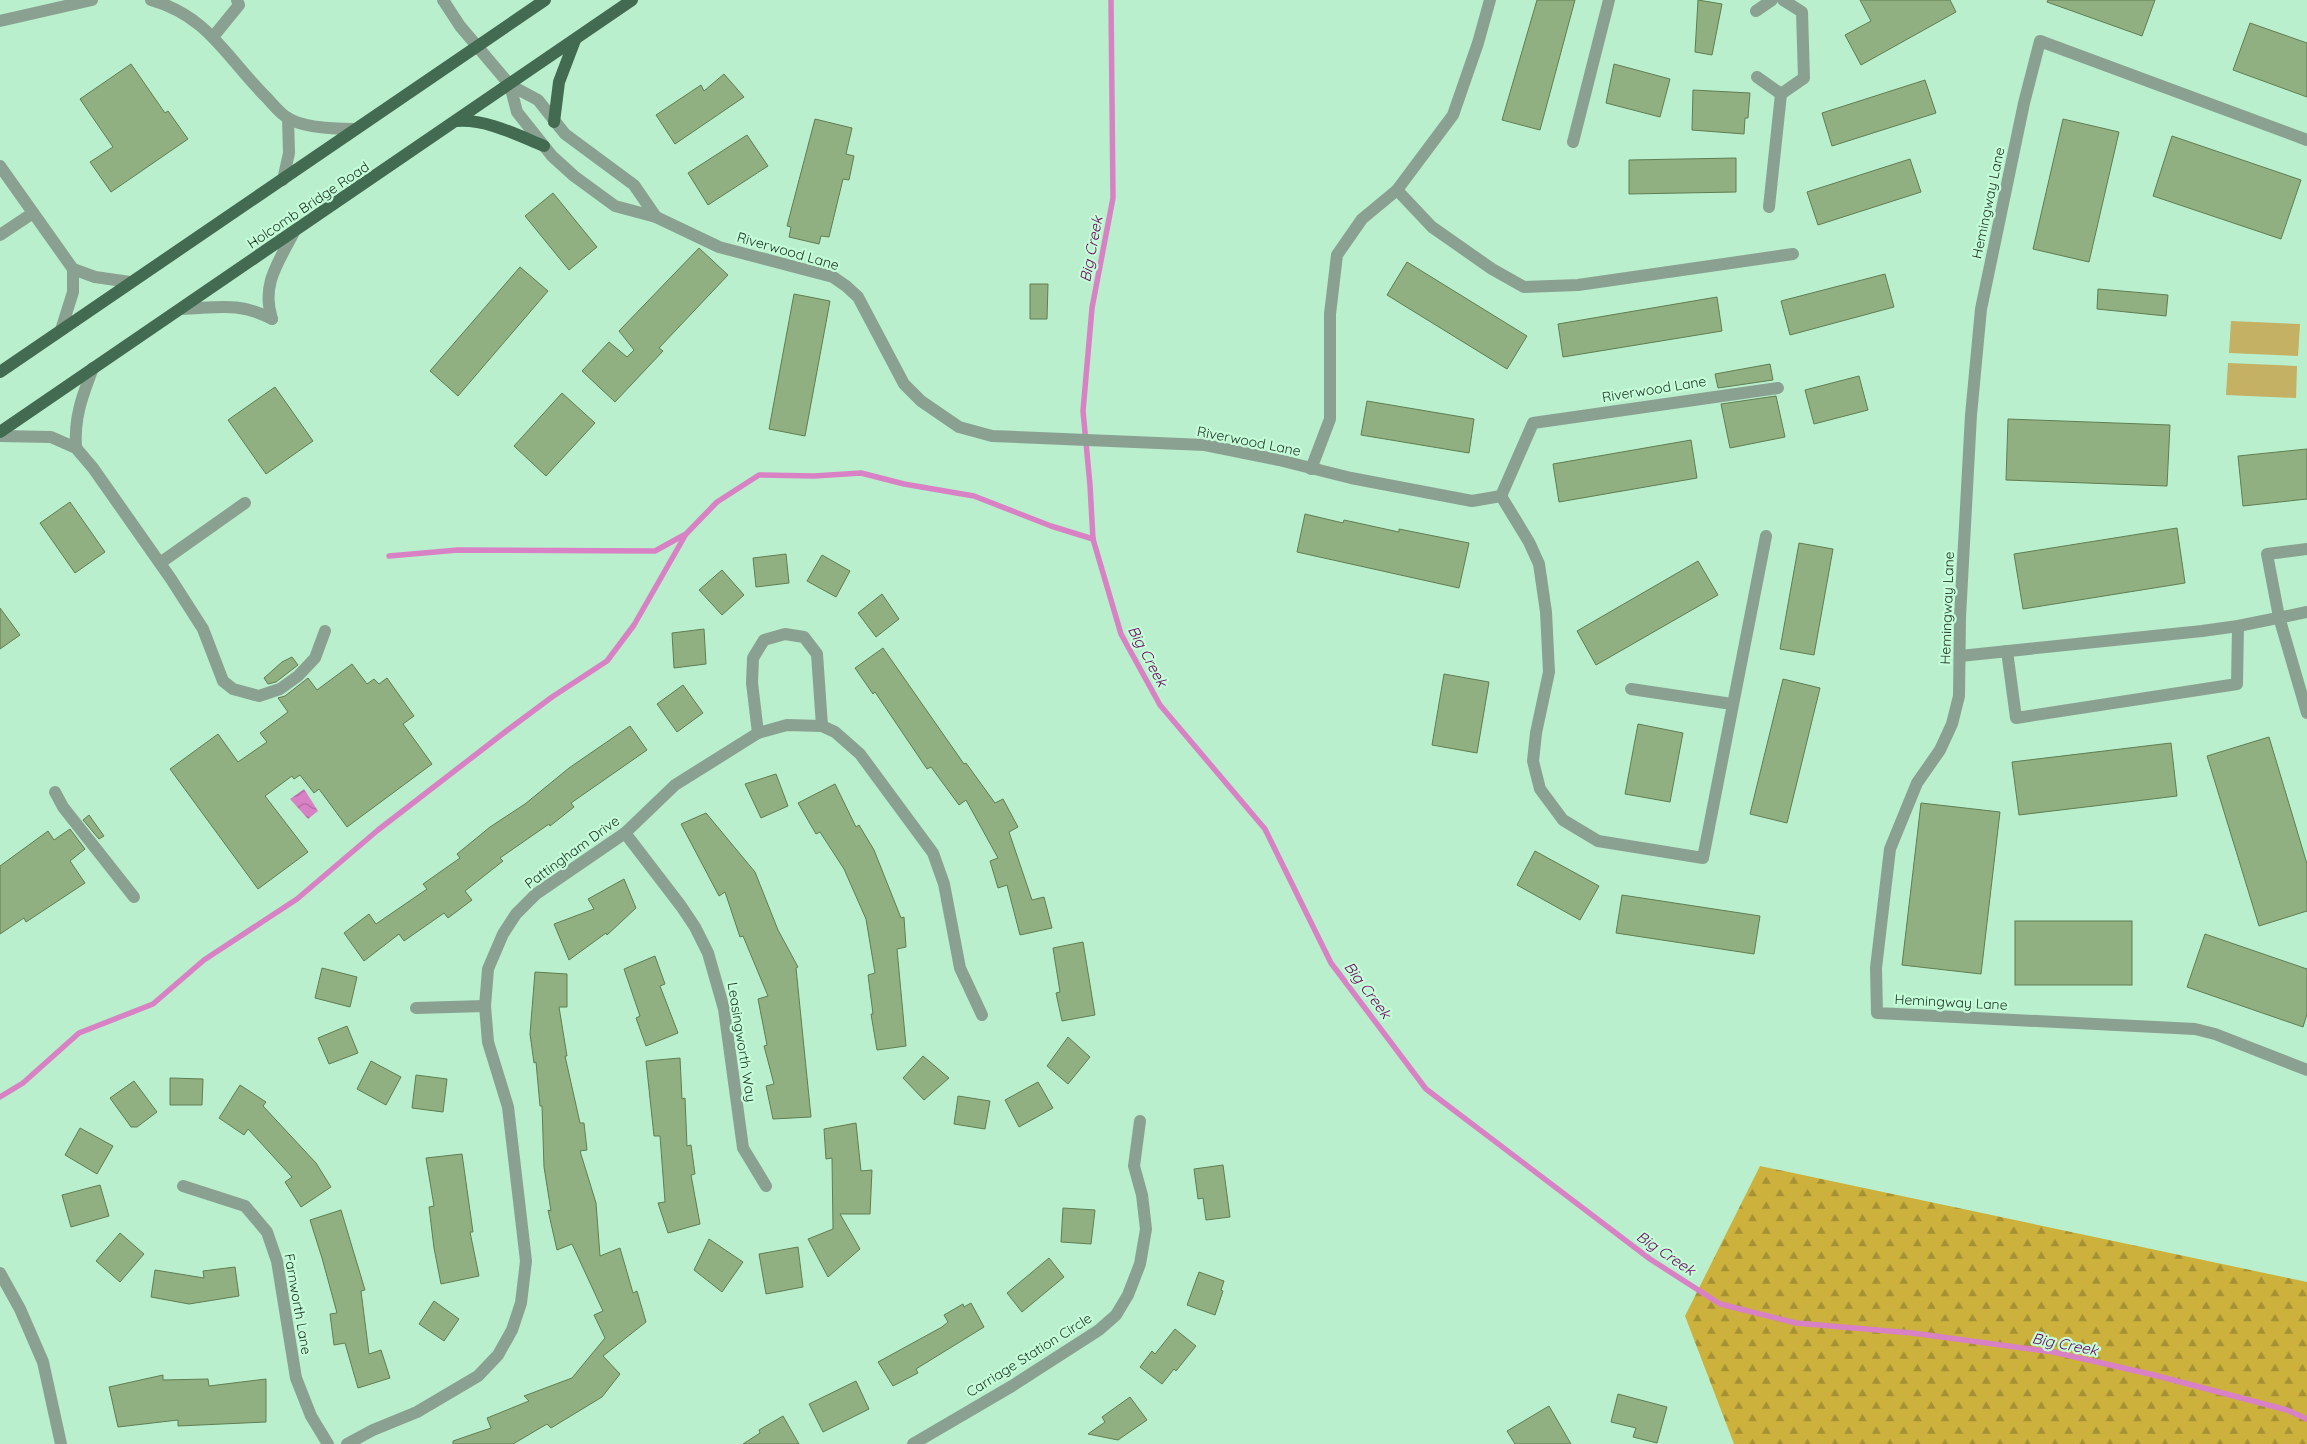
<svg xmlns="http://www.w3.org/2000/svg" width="2307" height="1444" viewBox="0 0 2307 1444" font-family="Quicksand,sans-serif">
<defs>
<pattern id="forest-firs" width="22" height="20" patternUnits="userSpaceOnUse" patternTransform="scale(1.25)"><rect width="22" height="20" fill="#ccb13d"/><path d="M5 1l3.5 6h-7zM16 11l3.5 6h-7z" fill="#a59033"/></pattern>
<pattern id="water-waves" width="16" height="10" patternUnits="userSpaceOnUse" patternTransform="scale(1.25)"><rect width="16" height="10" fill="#d882c5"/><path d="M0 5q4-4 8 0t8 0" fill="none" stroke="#ae6ba0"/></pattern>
</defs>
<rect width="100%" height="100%" fill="#b9efcc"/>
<path fill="url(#forest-firs)" d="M1760,1166L2307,1282V1444H1734L1685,1316Z"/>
<g fill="#c4b164">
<path d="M2231,321L2300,324L2298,356L2229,353Z"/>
<path d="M2228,363L2297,366L2296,398L2226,395Z"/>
</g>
<path fill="url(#water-waves)" d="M304,789L318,811L308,819L290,799Z"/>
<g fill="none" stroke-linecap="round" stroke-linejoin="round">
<g stroke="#d882c5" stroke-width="5.5">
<path d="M1111,0L1113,198L1092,308L1083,411L1090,485L1093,539L1121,634L1160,705L1265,829L1331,963L1426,1089L1650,1259L1720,1304L1796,1323L1912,1333L2053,1352L2154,1375L2287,1410L2307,1419"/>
<path d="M389,556L458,550L655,551L684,535"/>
<path d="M0,1097L23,1083L79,1033L153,1004L204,960L297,899L378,830L505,732L552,697L607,661L634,625L686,534L717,502L759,475L814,476L861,473L904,484L974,496L1051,526L1093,539"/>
</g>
</g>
<g fill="#90b081" stroke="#607e52">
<path d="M1537,0H1575L1540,130L1502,120Z"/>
<path d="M1698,0L1722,4L1712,55L1695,52Z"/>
<path d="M1860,0H1950L1956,12L1861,65L1845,35L1871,21Z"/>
<path d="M2048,0H2155L2142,36L2047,2Z"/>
<path d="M2250,23L2307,43V97L2233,70Z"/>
<path d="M131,64L165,113L168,111L188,139L111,192L90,162L113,147L80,99Z"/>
<path d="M1614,64L1670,79L1660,117L1606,103Z"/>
<path d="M724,74L744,97L675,144L656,115L701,85L704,91Z"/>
<path d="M1925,80L1936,113L1832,146L1822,113Z"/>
<path d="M1693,90L1750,93L1748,118H1745L1744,134L1692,130Z"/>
<path d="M815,119L852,128L846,154L854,156L849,180L843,179L829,237L821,236L819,244L789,237L791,227L787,226Z"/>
<path d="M2063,119L2119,132L2089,262L2033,249Z"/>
<path d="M747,135L768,166L708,205L688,173Z"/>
<path d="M2172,136L2301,180L2281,239L2153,196Z"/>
<path d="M1736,158V192L1629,194V160Z"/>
<path d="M1910,159L1921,192L1818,225L1807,192Z"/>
<path d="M553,193L597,247L569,270L525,216Z"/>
<path d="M699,248L728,275L659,348L663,351L615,402L582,371L609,342L627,357L634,350L619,331Z"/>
<path d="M1407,262L1527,336L1507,369L1387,295Z"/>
<path d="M520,267L548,291L458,396L430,371Z"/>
<path d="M1885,274L1894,307L1790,335L1781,301Z"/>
<path d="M1030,284H1048L1047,319H1030Z"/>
<path d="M2098,289L2168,295L2166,316L2097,309Z"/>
<path d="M794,294L830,301L805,436L769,429Z"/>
<path d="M1717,297L1722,331L1563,357L1558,324Z"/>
<path d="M1770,364L1773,380L1718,388L1715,374Z"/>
<path d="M1859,376L1868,410L1814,424L1805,390Z"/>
<path d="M275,387L313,441L266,474L228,420Z"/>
<path d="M562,393L595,423L546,476L514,446Z"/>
<path d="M1776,396L1785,437L1730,448L1721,404Z"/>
<path d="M1367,401L1474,419L1469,453L1361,435Z"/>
<path d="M2008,419L2170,425L2167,486L2006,480Z"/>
<path d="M1691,440L1697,478L1559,502L1553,464Z"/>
<path d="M2307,449V499L2243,506L2238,456Z"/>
<path d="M70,502L105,552L75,573L40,523Z"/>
<path d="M1305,514L1343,523L1344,520L1399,532V529L1469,543L1459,588L1297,552Z"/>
<path d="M2177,528L2185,583L2023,609L2014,554Z"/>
<path d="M1799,543L1833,549L1814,655L1780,649Z"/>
<path d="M786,554L789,583L756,587L753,558Z"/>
<path d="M822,555L850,571L836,597L807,581Z"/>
<path d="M1698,561L1718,595L1596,665L1577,631Z"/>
<path d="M722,570L744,595L722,615L699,590Z"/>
<path d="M882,594L899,619L876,637L858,613Z"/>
<path d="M0,608L20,635L0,649Z"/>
<path d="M704,629L706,664L674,668L672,633Z"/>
<path d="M883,648L964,764L966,763L995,803L1003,799L1018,827L1009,832L1032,900L1044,897L1052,928L1020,935L1007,885L998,888L990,861L998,858L966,800L959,805L931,767L927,769L875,692L873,694L855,668Z"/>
<path d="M292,657L298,665L276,682L268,684L264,678L282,662Z"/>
<path d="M352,664L367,684L374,679L379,684L387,678L414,716L403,724L432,764L347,827L319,789L314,793L300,775L294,779L292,776L265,796L308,852L258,889L170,769L218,734L238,762L267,742L260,733L288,712L278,698L285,696L308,678L317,690Z"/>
<path d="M1444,674L1489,682L1477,753L1432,745Z"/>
<path d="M1783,679L1820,688L1787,823L1750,814Z"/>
<path d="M683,685L703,713L677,732L657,704Z"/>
<path d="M1638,724L1683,733L1670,802L1625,794Z"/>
<path d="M630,726L647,750L571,803L574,807L550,826L549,824L500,858L503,861L465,891L472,900L448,918L444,913L404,941L399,934L364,961L344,933L369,914L376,924L427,889L423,884L460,858L457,854L490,827L525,804L569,768Z"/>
<path d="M2269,737L2307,864V911L2259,926L2207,756Z"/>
<path d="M2171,743L2177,796L2019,815L2012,762Z"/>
<path d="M776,774L788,806L761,818L745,784Z"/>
<path d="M835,784L856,827L859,825L874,850L901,918L904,917L906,947L897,949L906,1046L877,1050L871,1014H873L868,975L875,973L866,919L844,869L820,832L816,834L798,803Z"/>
<path d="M1921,803L2000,812L1981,974L1902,965Z"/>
<path d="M706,813L755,872L778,930L798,967L796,968L811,1117L773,1119L766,1086L774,1084L764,1046L767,1045L758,999L768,996L743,936L740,937L725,892L719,896L681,824Z"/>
<path d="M89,815L104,836L99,839L83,820Z"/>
<path d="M70,829L85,849L70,861L85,883L26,922L24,918L0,934V866L48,831L54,840Z"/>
<path d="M1535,851L1599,886L1580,920L1517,885Z"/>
<path d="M624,879L636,908L607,935L606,933L569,960L554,924L594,909L588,899Z"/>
<path d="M1622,895L1760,916L1754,954L1616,933Z"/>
<rect x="2015" y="921" width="117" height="64"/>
<path d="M2205,934L2307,969V1014L2303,1027L2187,987Z"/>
<path d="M1083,942L1095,1015L1062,1021L1056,993L1060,992L1053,948Z"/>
<path d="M655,956L665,984L660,986L678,1033L646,1046L636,1018L640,1016L624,969Z"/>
<path d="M322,968L357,977L350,1007L315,998Z"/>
<path d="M535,972L567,974V1007H559L567,1056H565L580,1123H584L587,1150L580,1151L596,1203L600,1256L620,1248L633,1293L637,1291L646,1322L603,1356L620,1374L602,1397L551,1428L547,1424L513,1444H453V1441L491,1428L487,1418L529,1401L524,1396L572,1378L605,1338L594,1315L603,1311L572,1244L557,1250L548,1210L551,1211L544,1167L542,1106H540L536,1062L534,1063L530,1034Z"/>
<path d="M347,1026L358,1053L329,1064L318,1038Z"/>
<path d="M1068,1037L1090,1057L1068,1084L1047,1066Z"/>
<path d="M923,1056L949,1078L924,1100L903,1078Z"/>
<path d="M680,1058L682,1099L685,1098L687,1146L691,1145L695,1174L691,1175L700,1224L668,1233L658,1203L665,1202L660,1136H654L646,1061Z"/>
<path d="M371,1061L401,1077L386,1105L357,1089Z"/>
<path d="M416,1075L447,1079L443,1112L412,1108Z"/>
<path d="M170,1078L203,1079L202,1105H170Z"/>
<path d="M134,1081L157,1112L137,1127H131L110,1098Z"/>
<path d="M1038,1082L1053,1108L1019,1127L1005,1100Z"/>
<path d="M240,1085L266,1102L263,1106L316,1163L331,1187L301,1207L285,1182L292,1177L248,1129L244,1135L219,1118Z"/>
<path d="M958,1096L990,1101L985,1129L954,1124Z"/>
<path d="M856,1123L861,1171L872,1170L870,1214H840L860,1249L828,1277L808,1239L833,1229L832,1158L826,1159L824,1129Z"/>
<path d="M80,1128L113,1146L97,1174L65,1155Z"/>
<path d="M462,1154L473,1232H470L479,1276L441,1284L434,1248L429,1207L434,1206L426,1158Z"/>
<path d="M1223,1165L1230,1217L1206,1220L1203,1198L1198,1199L1194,1169Z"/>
<path d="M100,1185L109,1216L71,1227L62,1195Z"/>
<path d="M1063,1208L1095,1210L1091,1244L1061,1242Z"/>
<path d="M341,1210L365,1290L361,1291L369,1354L381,1350L390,1378L358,1388L345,1343L334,1345L330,1314L337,1313L322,1258L310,1220Z"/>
<path d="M120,1233L144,1254L120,1282L96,1261Z"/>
<path d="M709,1239L743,1262L722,1292L694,1270Z"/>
<path d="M798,1247L803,1287L766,1294L759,1254Z"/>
<path d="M1049,1258L1064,1277L1022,1312L1007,1293Z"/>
<path d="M235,1267L239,1296L189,1304L151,1297L155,1270L204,1278L203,1271Z"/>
<path d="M1199,1272L1224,1281L1221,1290L1223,1291L1215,1315L1187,1305Z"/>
<path d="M434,1301L459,1319L444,1341L419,1324Z"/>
<path d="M971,1303L984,1327L916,1369L918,1373L893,1386L878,1362L942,1327L948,1322L944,1315L963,1304L964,1307Z"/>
<path d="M1175,1329L1196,1346L1176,1371L1174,1369L1162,1384L1140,1367L1152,1351L1155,1354Z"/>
<path d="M163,1375V1380L208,1379L209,1386L266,1379V1422L178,1426V1420L118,1427L109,1387Z"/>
<path d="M856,1381L869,1409L823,1432L809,1404Z"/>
<path d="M1618,1394L1667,1407L1657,1443L1633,1437L1636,1428L1611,1422Z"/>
<path d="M1130,1397L1147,1420L1118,1440L1088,1434L1105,1422L1102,1417Z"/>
<path d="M1549,1406L1571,1444H1515L1507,1431Z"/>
<path d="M783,1416L799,1444H743L760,1433L759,1430Z"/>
</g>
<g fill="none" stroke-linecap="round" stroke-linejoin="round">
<g stroke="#8aa192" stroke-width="12">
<path d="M151,0C208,16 226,57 266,97C272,103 280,114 288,118C303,128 337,129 355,129"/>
<path d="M443,0L460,26L510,85L538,100L565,134L634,185L656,217"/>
<path d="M1756,11L1772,0"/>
<path d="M0,21L92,0"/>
<path d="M213,37L239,5L237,0"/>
<path d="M1757,77L1781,94"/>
<path d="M510,85L517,112L552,156L574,176L615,206L656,217L719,247L833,277L846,286L858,297L904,384L921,401L959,427L992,436L1205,445L1279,460L1351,478L1472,501L1501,496"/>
<path d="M2307,140L2040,41L2024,103L1981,309L1971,415L1960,617L1959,696L1952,724L1940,750L1917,783L1890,849L1876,968L1877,1013L2195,1029L2215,1034L2307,1070"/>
<path d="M1573,142L1609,0"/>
<path d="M0,166L73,269L95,277L130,282"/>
<path d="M283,180L289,153L288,118"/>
<path d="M1397,190L1432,227L1492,269L1524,287L1578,285L1793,254"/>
<path d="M1769,207L1781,94L1804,78L1802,12L1783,0"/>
<path d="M0,235L33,213"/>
<path d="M181,309C217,308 238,301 272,319"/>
<path d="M272,319C261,285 278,263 293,234"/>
<path d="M61,330L73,292V269"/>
<path d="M0,436L51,437L76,448L93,468L171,579L203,629L223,681L233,689L259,696L280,689L298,676L315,658L325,631"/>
<path d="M76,448C74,417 82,397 93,368"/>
<path d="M1311,469L1330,419V314L1337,255L1362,219L1397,190L1453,115L1478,43L1490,0"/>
<path d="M1501,496L1529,542L1539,564L1546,612L1549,672L1536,733L1533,761L1540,789L1563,820L1598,841L1703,858L1766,536"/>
<path d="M1501,496L1533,423L1778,388"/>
<path d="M2307,549L2267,554L2279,617L2307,713"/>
<path d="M160,563L245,503"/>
<path d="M2007,651L2016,718L2237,684L2238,626"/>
<path d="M1960,656L2202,631L2238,626L2307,612"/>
<path d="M1631,689L1732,704"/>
<path d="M758,733L752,683L753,658L764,640L785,634L804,637L817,654L822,726"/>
<path d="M55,792L63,807L134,897"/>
<path d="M625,833L681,906L695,927L708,953L724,1009L743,1148L766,1186"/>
<path d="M416,1008L485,1006"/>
<path d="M183,1186L245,1206L267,1232L277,1261L296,1378L311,1416L328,1444"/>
<path d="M0,1273L20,1309L43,1362L61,1444"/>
<path d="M347,1444L373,1430L417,1412L478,1376L498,1355L512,1330L521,1303L526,1261L508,1107L488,1042L485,1006L488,969L503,934L516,914L536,894L625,833L675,785L758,733L787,725L822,726L835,732L860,754L933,853L944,884L960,968L982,1015"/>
<path d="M913,1444L1012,1386L1099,1330L1116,1315L1128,1295L1140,1264L1146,1229L1142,1195L1134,1166L1140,1121"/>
</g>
<g stroke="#426b51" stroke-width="12">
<path d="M457,121C487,119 517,135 544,146"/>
<path d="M554,122L559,82L575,40"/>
<path d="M0,372L545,0"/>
<path d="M0,432L632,0"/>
</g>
</g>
<g text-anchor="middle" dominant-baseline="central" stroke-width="4.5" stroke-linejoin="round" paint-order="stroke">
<g font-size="14" fill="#1b3023" stroke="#c6fdd9">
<text transform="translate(1988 203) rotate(-78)">Hemingway Lane</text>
<text transform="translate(308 205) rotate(-34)">Holcomb Bridge Road</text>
<text transform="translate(788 251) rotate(16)">Riverwood Lane</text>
<text transform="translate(1654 389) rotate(-9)">Riverwood Lane</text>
<text transform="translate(1249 441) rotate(11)">Riverwood Lane</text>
<text transform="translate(1947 608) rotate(-88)">Hemingway Lane</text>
<text transform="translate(572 852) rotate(-36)">Pattingham Drive</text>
<text transform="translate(1951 1002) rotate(3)">Hemingway Lane</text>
<text transform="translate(742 1042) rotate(81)">Leasingworth Way</text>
<text transform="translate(298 1304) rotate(80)">Farnworth Lane</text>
<text transform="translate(1029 1355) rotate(-32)">Carriage Station Circle</text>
</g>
<g font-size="15" font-style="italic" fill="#6e005f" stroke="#c6fdd9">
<text transform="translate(1091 249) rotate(-79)">Big Creek</text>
<text transform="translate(1148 656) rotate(62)">Big Creek</text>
<text transform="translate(1368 990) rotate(53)">Big Creek</text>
<text transform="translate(1666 1253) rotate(34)">Big Creek</text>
<text transform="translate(2065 1344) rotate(11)">Big Creek</text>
</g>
</g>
</svg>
